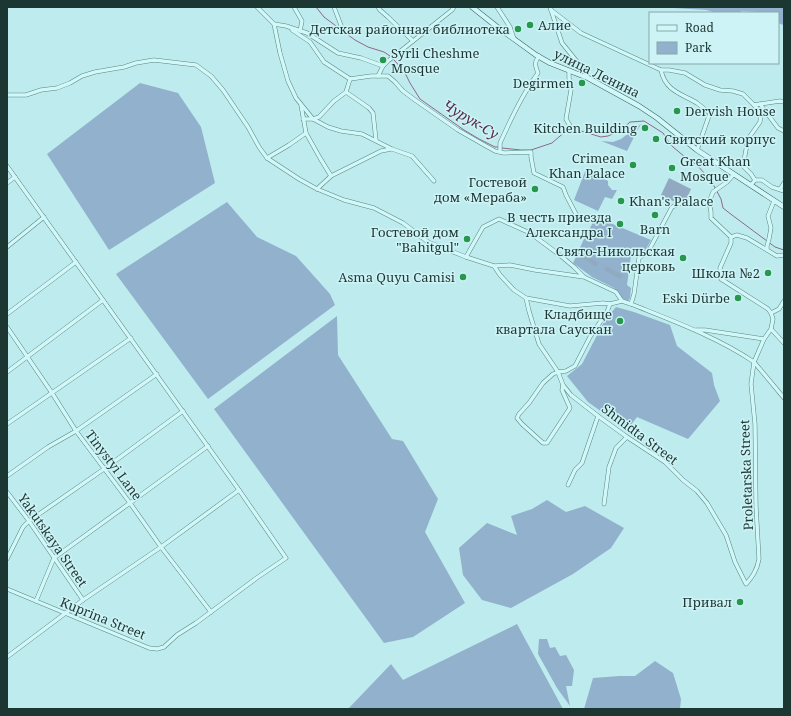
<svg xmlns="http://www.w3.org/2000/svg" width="791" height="716" viewBox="0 0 791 716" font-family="'Noto Serif',serif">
<rect width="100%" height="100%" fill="#beecee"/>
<g fill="#92b1cc">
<path d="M671,7H784V25L780,24L778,21V13L741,11L740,13H717L706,10L674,8Z"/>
<path d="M140,83L178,93L201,127L215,183L109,250L47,154Z"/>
<path d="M641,124C639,129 635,131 633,136L634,137L627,151L601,141L613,142L621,139Z"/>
<path d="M586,169L608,181V185L612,190H617L612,199L605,197L598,211L574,200Z"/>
<path d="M227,202L257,237L296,256L330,294L335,305L208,399L116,274Z"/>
<path d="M596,217L651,240L645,251L631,255L627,285L631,288L630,298L628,301L622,298L614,288L592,277L573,263L584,239Z"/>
<path d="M616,307L634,312L670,325L677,346L712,373L714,385L720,401L688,439L637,417L627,430L588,402L567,376L582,364L605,320Z"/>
<path d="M337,316L338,355L392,439L403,441L438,499L425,532L465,603L413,637L384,643L214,409Z"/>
<path d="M547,500L566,512L585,506L624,528L611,548L573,574L511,608L482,600L463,575L459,548L487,523L517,535L511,516L532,509Z"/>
<path d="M517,624L563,709H348L391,664L403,680Z"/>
<path d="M539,639H547L550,648L555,647L560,656L566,655L574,670L572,686H566L570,706L557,688L538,654Z"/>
<path d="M655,661L673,673L681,699L680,709H584L593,678L619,676H635Z"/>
</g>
<g fill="#92aac1">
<path d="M669,178L691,189L687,198L673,201L661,195Z"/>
<path d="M583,253L599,263L596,267L581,257Z"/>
<path d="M606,266L623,275L620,279L604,270Z"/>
</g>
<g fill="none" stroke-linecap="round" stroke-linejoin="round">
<g stroke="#8d698a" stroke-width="1">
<path d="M316,7L324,17L355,40L368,47L384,52L390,56"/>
<path d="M394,60L404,71L410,83L420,99L464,130L479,139L495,147H499"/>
<path d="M574,129L601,137L608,136L621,130L630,122L644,121L663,133L668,141L673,147L685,157L697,165L705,174L713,184L721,199L723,208L732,215L775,247L784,250"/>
<path d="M502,148L521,150H531L552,143L567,130H570"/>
</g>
<g stroke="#578781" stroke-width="4.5">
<g id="minor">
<path d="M257,7L274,24L286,26L307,33L338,53L361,58L383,66"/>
<path d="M294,7L302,21L300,31"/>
<path d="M334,7L342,28"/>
<path d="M378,7L380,10L388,17L413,41"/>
<path d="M497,7L510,27L514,39"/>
<path d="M550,7L562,43L583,69L588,78"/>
<path d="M551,10L581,33L661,70H669L685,73L705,85L720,90L733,91L743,94L754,105L780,101L784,102"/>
<path d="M274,24L280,53L288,81L296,98L313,119L328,127L341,131L362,134L392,149L412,156L434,181"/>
<path d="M292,30L310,42L324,62L350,79"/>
<path d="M661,70C665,91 682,94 697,103C701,106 705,110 710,113L697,150"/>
<path d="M569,71V78L571,83V90L566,119L573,131"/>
<path d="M378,76L383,66L388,61L452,10L454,7"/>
<path d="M350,79L371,76H388L395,82L403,91L415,100L458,130L486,146L495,151L504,153L531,152V157L534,173L563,187L566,195L578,218"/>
<path d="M346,92L369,108L373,113L376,140"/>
<path d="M7,95H26L41,90L57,88L70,83L82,76L95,72L124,67L136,63L154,60L196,65L211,76L223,90L248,127L259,147L267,158L299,179L317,189L344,200L374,208L403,223L428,242L466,257L494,266L510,265L535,270L584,277L616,292L622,301L631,304C673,321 717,337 754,362L784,398"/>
<path d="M760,104L778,128L784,131"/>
<path d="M301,105L306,133L320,158L331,176"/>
<path d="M754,105L761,113L760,122L748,139L743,166L751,174L755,180"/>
<path d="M303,119H313L319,117L334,101L346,92L350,79"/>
<path d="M500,152V143C511,119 522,95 538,73C535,65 534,63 539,56"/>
<path d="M267,158L289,145L306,133"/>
<path d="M7,166L239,490L286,558L258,577L196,623L177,635L164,647L157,649L149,648L7,589"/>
<path d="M7,183L15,177"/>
<path d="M751,185L755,180H762L772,187L784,191"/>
<path d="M317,189L331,176L381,151L391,149"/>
<path d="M780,189L784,183"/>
<path d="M709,202L713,192L727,182L734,174"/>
<path d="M731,237L737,235L747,238L777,256L784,255"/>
<path d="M7,247L44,217"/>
<path d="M767,250V246L769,239L771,228L768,216L774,201"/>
<path d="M466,257L483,227L499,219L530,233L561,256L574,267L583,276"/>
<path d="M494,266L500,275L514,290L526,298L570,306L603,303L610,304L622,301"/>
<path d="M526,298L529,311L539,344L558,372L563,385L571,395L598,416L627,437L665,462L683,480L697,491L707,503L726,535L735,562L746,584C753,576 757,570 759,559L756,506L755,424L751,384L754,362L764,339L771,329L773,319L771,313L768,309L721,279L720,268L731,243V237L711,218V212L709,202"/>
<path d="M631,304L634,294L639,258L648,252L672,207L682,203L709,202"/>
<path d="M771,313L779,309L784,301"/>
<path d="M7,314L76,262"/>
<path d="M7,327L52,393L76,431L130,503L161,547L211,612"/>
<path d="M771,329L784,343"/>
<path d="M696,330H705L764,339"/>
<path d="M7,372L103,300"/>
<path d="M563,385L562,390L570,408L547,443H543L522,424L517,418L519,414L529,403L543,383L553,374L558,372L566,371L575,366L590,337L607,312L610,304"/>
<path d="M7,424L131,338"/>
<path d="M7,476L48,447L76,431L157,374"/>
<path d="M568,485L575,470L582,463L598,416"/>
<path d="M7,492L29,521L83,600"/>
<path d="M604,504L609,467L616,448L627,437"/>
<path d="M7,559L23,527L29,521L104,469L183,411"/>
<path d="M36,601L54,558L130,503L208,446"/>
<path d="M7,657L83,600L161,547L239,490"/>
</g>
</g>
<g stroke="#3a6862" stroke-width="5.5">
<path id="secondary" d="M472,7L496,26L536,55L550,63L588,78L639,106L657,118L697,150L784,207"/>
</g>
<use href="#minor" stroke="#d1f7f9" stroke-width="3.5"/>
<use href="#secondary" stroke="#d1f7f9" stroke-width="4.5"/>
</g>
<g fill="#26974d" stroke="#cef3f6" stroke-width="1.5">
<circle cx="530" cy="25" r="4"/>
<circle cx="518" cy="29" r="4"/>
<circle cx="383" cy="60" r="4"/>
<circle cx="582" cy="83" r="4"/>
<circle cx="677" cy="111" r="4"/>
<circle cx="645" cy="128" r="4"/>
<circle cx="656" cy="139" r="4"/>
<circle cx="633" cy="165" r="4"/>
<circle cx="672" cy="168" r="4"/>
<circle cx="535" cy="189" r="4"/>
<circle cx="621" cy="201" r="4"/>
<circle cx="655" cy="215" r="4"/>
<circle cx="620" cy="224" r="4"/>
<circle cx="467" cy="239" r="4"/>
<circle cx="683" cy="258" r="4"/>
<circle cx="768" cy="273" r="4"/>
<circle cx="463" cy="277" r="4"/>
<circle cx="738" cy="298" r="4"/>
<circle cx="620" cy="321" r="4"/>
<circle cx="740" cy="602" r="4"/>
</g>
<g text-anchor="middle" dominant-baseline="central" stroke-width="3" stroke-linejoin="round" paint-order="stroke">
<g font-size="13" fill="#1c3632" stroke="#cef3f6" text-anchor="end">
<text x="538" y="25" text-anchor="start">Алие</text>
<text x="510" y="29">Детская районная библиотека</text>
<text x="391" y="53" text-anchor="start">Syrli Cheshme<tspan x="391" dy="15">Mosque</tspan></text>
<text x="574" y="83">Degirmen</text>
<text x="685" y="111" text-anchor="start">Dervish House</text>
<text x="637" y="128">Kitchen Building</text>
<text x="664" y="139" text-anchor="start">Свитский корпус</text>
<text x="625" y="158">Crimean<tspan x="625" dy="15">Khan Palace</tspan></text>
<text x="680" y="161" text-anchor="start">Great Khan<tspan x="680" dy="15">Mosque</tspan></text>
<text x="527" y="182">Гостевой<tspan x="527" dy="15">дом «Мераба»</tspan></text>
<text x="629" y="201" text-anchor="start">Khan's Palace</text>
<text x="612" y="217">В честь приезда<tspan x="612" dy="15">Александра I</tspan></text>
<text x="655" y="229" text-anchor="middle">Barn</text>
<text x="459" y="232">Гостевой дом<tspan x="459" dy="15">"Bahitgul"</tspan></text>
<text x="675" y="251">Свято-Никольская<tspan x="675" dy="15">церковь</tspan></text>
<text x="760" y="273">Школа №2</text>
<text x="455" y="277">Asma Quyu Camisi</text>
<text x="730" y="298">Eski Dürbe</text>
<text x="612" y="314">Кладбище<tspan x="612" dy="15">квартала Саускан</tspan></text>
<text x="732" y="602">Привал</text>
</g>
<g font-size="13" fill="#1c3632" stroke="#cef3f6">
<text transform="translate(597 73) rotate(26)">улица Ленина</text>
<text transform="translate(640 434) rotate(37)">Shmidta Street</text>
<text transform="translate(114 465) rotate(53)">Tinystyi Lane</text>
<text transform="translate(746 475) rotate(-92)">Proletarska Street</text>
<text transform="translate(53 540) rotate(55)">Yakutskaya Street</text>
<text transform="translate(103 618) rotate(22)">Kuprina Street</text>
</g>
<g font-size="14" font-style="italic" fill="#562a49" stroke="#cef3f6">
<text transform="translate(471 119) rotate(31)">Чурук-Су</text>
</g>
</g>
<rect width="791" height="716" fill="none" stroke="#1c3632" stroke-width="16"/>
<rect x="649" y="12" width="130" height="52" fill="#cef3f6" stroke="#87a7a8"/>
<rect x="657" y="25" width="20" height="6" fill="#d1f7f9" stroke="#87a7a8"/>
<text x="685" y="32" font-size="12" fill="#1c3632">Road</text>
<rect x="657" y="42" width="20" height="12" fill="#92b1cc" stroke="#87a7a8"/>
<text x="685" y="52" font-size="12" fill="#1c3632">Park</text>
</svg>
